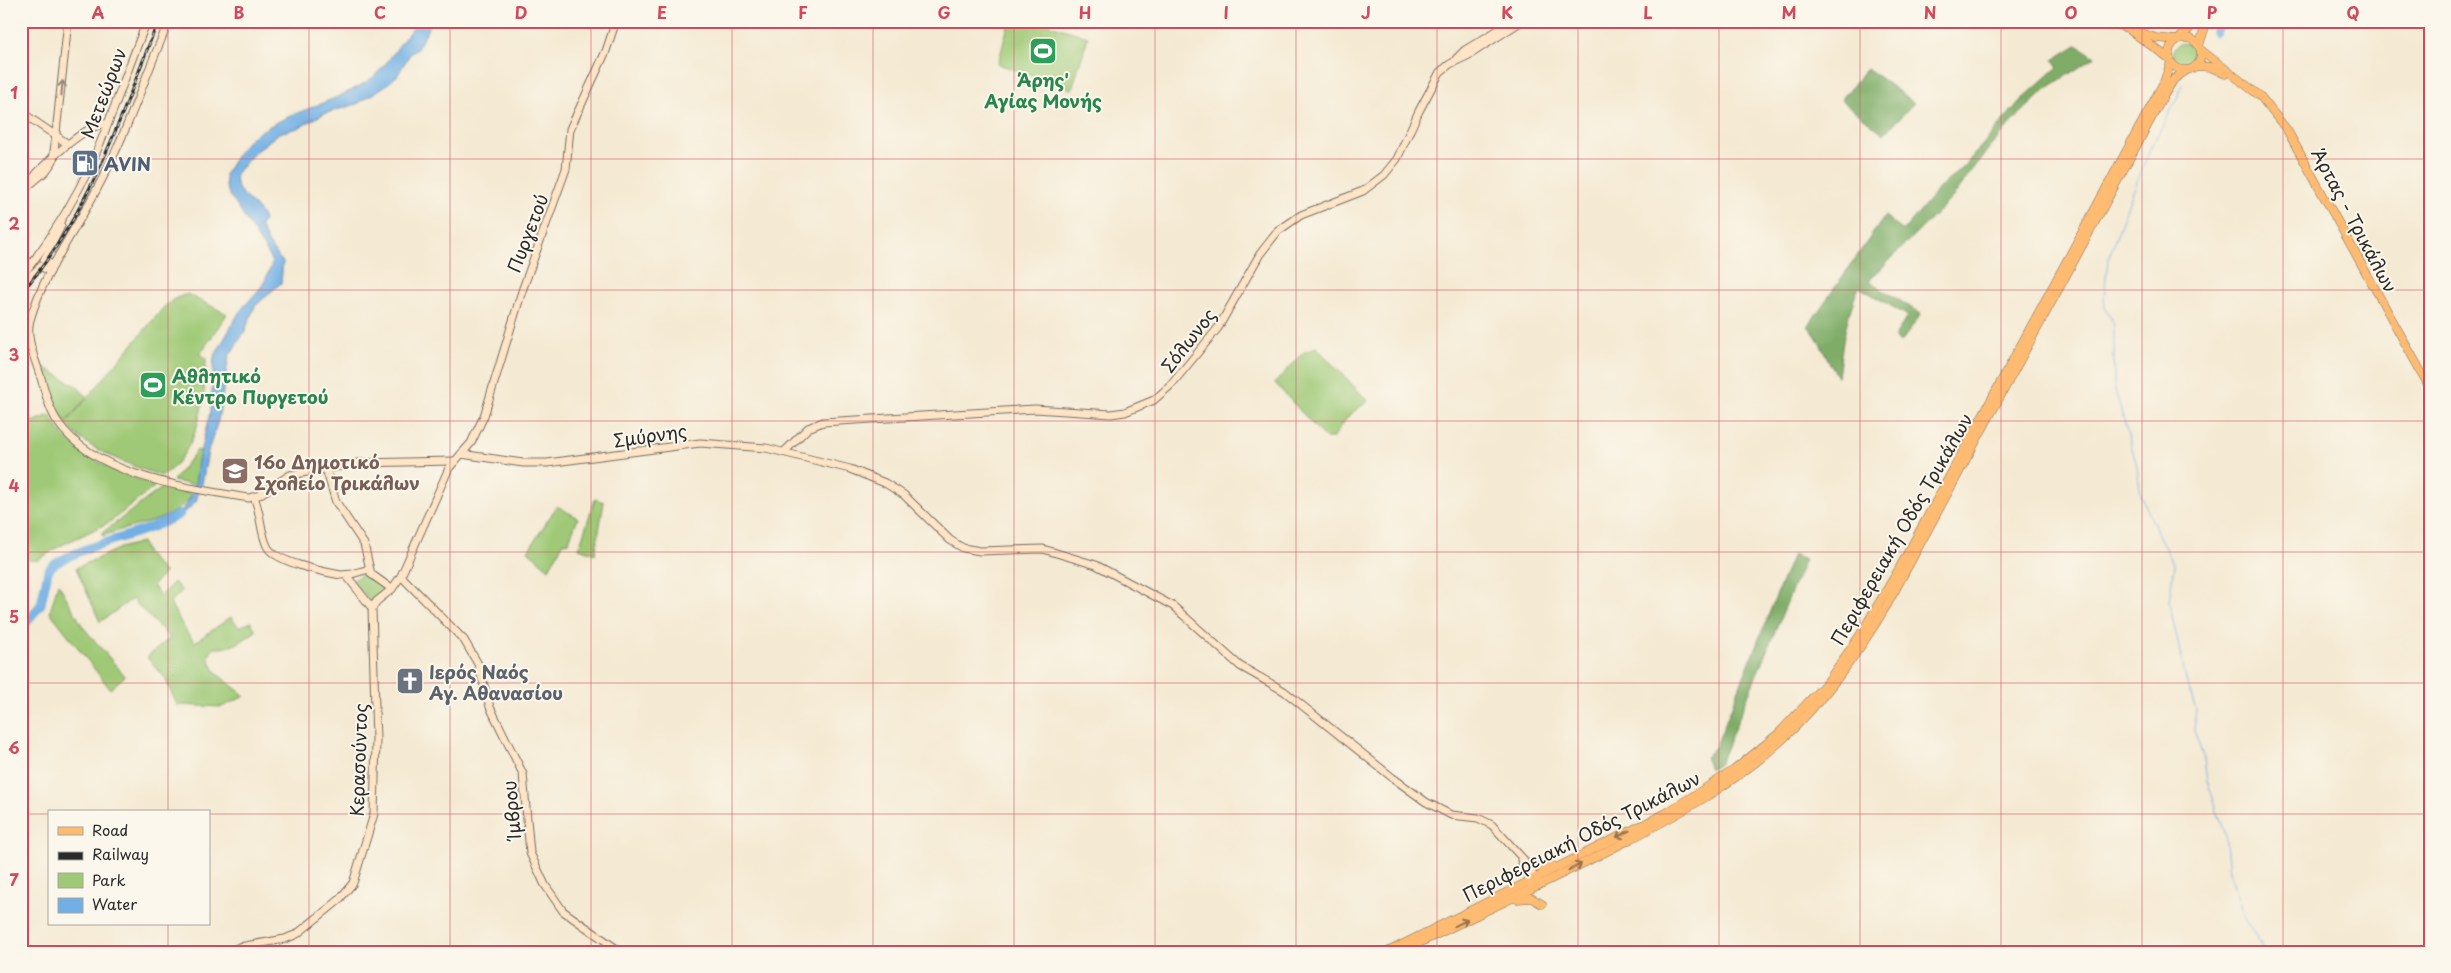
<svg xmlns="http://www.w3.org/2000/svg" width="2451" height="973" viewBox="0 0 2451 973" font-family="'Playpen Sans',sans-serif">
<rect width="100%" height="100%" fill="#fbf7ec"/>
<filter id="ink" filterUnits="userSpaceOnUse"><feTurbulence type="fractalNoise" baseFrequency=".02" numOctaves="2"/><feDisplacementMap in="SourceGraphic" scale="10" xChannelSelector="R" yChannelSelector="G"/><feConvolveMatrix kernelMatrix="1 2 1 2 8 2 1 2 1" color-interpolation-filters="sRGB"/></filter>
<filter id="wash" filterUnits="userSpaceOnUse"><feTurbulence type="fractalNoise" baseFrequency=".0096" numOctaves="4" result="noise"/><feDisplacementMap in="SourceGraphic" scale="20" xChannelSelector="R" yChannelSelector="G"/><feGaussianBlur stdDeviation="1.12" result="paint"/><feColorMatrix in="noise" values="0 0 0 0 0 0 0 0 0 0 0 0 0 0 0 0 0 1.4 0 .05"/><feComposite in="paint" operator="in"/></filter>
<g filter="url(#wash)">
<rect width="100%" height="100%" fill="#f4e9d2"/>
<g fill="#9fc976" stroke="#657a50">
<path d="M1009,21H1038L1088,37L1072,89L998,64Z"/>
<circle cx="2184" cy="55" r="12"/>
<path d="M187,294L227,314L200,354L206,359C205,401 200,448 163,476C136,468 81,448 66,423L164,307L174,299Z"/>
<path d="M1316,347L1368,401L1348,416L1333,438H1325L1275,383L1303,353Z"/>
<path d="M44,367L78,387L87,397L65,423L56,406Z"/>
<path d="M50,415C71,454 112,471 153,484L154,487L110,522L60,546L38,560H29L21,555V421H35Z"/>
<path d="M197,450L200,451L195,485L173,481Z"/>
<path d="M163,487L190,493L191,495C176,523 130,524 103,536L102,533Z"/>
<path d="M595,499L604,502L595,554L579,548Z"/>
<path d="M557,506L578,518L568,543L564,542L549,569L528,551Z"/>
<path d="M142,542L147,554L165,573L153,585L160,596L174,582L182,591L170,603L187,633L195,642L231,617L239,627L251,622L256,631C241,642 232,649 213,648L208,657L216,673L245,696L222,707L177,705L165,678L147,657L170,638L132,599L100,622L76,568L120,548Z"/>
<path d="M363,574L382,587L383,592L371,601L351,581Z"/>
<path d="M58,583L83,627L125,676L110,689L50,612Z"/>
</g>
<g fill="#7fad67" stroke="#556c49">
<path d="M2077,45L2095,57L2046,89L2020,114L1990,147L1952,198L1869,281L1921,314L1901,342L1894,337L1908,316L1859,287C1846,316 1842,345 1838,377C1826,360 1822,341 1808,326L1885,216L1903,231L1941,186L1960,171L2020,101L2058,67L2053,60Z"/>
<path d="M1867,68L1914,103L1884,134L1841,100Z"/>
<path d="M1793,554L1805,559L1720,763L1710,769L1705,757L1716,746Z"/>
</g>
<path fill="#71afe4" stroke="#4e6d88" d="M420,21H432L417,49L410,54L397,76L385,86L357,104L323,114L298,128L279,133L254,153L236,174C231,195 261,203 264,221L260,225C265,238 273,252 283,262L281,283L255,306L244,333L229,356L218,421L208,451L202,484L196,501L189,509L180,514L191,497L195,485L198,461L211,408L214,357L240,311L263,285L272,264L269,255L229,194L226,186L225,174C233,162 241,146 252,137C287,112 328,105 365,83C387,70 400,38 420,21Z"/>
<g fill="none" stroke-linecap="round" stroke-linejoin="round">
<path stroke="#71afe4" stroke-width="1" d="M2182,84L2177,99L2151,147L2131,197L2108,259L2104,297L2105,308L2114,325V387L2136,462L2141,495L2159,536L2174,565L2169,602L2187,684L2196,709L2194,731L2204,759L2207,781L2225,833L2229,872L2244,917L2265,952"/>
<g stroke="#71afe4" stroke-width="9">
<path d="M2215,32L2221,21"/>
<path d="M21,630L41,604L48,571L53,565C92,541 140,537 180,514"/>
</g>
</g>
</g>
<g filter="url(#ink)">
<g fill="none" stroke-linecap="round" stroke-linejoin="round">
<g stroke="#716e65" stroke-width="9">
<g id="secondary">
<path d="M169,21C145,76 127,133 99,185C76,230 44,271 30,320C25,337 35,359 40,375C45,390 48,408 57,421C95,477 188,488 249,498L259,495L290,475L358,463L453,461"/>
<path d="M1456,59L1465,50L1513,21"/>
<path d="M21,112L68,144"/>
<path d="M30,183C37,168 91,120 107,124"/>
<path d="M21,192L46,171L53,161L68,21"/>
<path d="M53,266L44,260L61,226"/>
<path d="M21,277C50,241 74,202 93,160C113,115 128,67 147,21"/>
<path d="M21,285L41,266L50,272"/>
<path d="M784,452L808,428L823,422L1035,409L1111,414L1125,412L1154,400L1171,385L1218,328L1260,254L1278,231L1301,215L1363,191L1384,175L1397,159L1419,111L1440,72L1450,64L1469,55L1522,21"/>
<path d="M461,454L523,463H547L700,443L766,448L850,469L885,483L904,495L950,540L963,548L980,551L1043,549L1096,565L1173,606L1240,666L1284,691L1393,778L1426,802L1451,815L1478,818L1492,825L1524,860L1539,885"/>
<path d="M326,469L336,502L364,544L371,574L392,589"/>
<path d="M254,497C261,513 260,531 267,546C274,562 324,572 341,575L352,574L369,569"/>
<path d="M346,575L372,608"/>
<path d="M401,576L464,640L478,664L490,707L523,774L530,853L545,885L563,911L621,952"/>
<path d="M372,608L377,601L392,589L401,576L449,468L471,443L484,416L522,291L566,169L570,129L606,51L616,21"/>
<path d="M1521,860L1531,884"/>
<path d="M228,952L239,947L285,939L297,934L338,901L353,883L374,814L376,740L372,608"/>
</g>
</g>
<g stroke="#716e65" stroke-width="9">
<g id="primary">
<path d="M2106,21L2156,38L2177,40"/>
<path d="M2131,31L2170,59"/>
<path d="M2180,38L2197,21"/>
<circle cx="2185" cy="54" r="16"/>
<path d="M2199,46L2207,21"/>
<path d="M2201,50L2260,96L2287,130L2430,388"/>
<path d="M2196,66L2210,67L2225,74"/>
<path d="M1527,864L1541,868L1552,865"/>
<path d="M1517,899L1531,898L1542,904"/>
<path d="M1387,952L1666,813L1734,770L1778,734L1828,681L1860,635L1899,569L2164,82L2171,62"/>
<path d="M1401,952C1476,915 1552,880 1625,842C1682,812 1736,783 1783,739C1825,699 1858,654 1887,605L2164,95L2174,79L2187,70"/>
</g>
</g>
<use href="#secondary" stroke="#ffe4c6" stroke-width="7"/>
<use href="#primary" stroke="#ffbb71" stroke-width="8"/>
<g stroke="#2b2b2b" stroke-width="3">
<path id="rail" d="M21,293C90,214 121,117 158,21"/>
</g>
<use href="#rail" stroke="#fbf7ec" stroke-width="1" stroke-dasharray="4" stroke-linecap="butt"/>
</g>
<defs><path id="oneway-shaft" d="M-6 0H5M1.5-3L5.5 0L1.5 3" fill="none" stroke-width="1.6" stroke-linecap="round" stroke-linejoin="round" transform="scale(1.25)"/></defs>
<use stroke="#958878" href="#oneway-shaft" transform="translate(62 88) rotate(-85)"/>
<g stroke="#95734e">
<use href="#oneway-shaft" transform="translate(1623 834) rotate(154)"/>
<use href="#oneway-shaft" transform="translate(1575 867) rotate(-27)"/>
<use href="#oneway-shaft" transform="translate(1461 923) rotate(-26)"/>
</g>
</g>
<path fill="none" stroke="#d1495b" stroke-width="1" stroke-opacity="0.55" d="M168,21V812M309,21V952M450,21V952M591,21V952M732,21V952M873,21V952M1014,21V952M1155,21V952M1296,21V952M1437,21V952M1578,21V952M1719,21V952M1860,21V952M2001,21V952M2142,21V952M2283,21V952M21,159H2430M21,290H2430M21,421H2430M21,552H2430M21,683H2430M21,814H49M209,814H2430M168,924V952"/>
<defs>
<g id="stadium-square" transform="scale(1.4375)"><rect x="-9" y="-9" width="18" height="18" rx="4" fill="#2e9e5b" stroke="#fbf7ec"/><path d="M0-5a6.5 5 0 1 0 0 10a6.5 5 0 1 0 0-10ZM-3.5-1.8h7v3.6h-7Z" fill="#fff"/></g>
<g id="fuel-square" transform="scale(1.4375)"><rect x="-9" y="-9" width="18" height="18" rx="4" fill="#5c6f8a" stroke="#fbf7ec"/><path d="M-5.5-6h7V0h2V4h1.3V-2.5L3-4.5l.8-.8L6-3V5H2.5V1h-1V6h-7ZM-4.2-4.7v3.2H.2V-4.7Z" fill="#fff"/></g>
<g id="school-square" transform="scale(1.4375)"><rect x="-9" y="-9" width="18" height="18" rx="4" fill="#8d6e63" stroke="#fbf7ec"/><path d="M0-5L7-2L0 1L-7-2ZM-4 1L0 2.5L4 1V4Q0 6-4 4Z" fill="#fff"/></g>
<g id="church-square" transform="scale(1.4375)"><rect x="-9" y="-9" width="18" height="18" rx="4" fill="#6b7280" stroke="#fbf7ec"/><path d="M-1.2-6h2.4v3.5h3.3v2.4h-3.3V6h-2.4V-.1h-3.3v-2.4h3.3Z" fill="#fff"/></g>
</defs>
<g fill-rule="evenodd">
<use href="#stadium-square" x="1043" y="51"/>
<use href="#fuel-square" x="85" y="163"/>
<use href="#stadium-square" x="153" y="385"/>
<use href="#school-square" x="235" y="471"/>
<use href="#church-square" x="410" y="681"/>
</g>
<g text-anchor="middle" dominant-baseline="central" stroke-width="4" stroke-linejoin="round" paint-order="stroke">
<g font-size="18" font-weight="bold" fill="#27864d" stroke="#fbf7ec">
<text x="1043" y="79">Άρης'<tspan x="1043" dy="21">Αγίας Μονής</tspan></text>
<text x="172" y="375" text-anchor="start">Αθλητικό<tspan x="172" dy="21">Κέντρο Πυργετού</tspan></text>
</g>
<g font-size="18" fill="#2b2b2b" stroke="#fbf7ec">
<text transform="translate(103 93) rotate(-69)">Μετεώρων</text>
<text transform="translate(2355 220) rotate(62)">Άρτας - Τρικάλων</text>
<text transform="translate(527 233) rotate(-69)">Πυργετού</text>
<text transform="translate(1188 340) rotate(-52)">Σόλωνος</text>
<text transform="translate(650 435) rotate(-8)">Σμύρνης</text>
<text transform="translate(1901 529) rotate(-60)">Περιφερειακή Οδός Τρικάλων</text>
<text transform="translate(358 760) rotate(-88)">Κερασούντος</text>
<text transform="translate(511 810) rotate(-95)">Ίμβρου</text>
<text transform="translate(1581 836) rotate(-27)">Περιφερειακή Οδός Τρικάλων</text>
</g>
<g font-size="18" font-weight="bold" fill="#4e5e75" stroke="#fbf7ec" text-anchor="start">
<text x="104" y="163">AVIN</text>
</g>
<g font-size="18" font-weight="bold" fill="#785e54" stroke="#fbf7ec" text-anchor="start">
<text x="254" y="461">16ο Δημοτικό<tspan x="254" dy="21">Σχολείο Τρικάλων</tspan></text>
</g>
<g font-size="18" font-weight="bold" fill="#5b616d" stroke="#fbf7ec" text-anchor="start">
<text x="429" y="671">Ιερός Ναός<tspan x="429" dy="21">Αγ. Αθανασίου</tspan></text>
</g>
</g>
<rect width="2451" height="973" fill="none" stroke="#fbf7ec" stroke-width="55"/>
<rect x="48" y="810" width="162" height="115" fill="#fbf7ec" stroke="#a8a59f"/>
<rect x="58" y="827" width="25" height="8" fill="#ffbb71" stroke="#a8a59f"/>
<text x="92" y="836" font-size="15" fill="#2b2b2b">Road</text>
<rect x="58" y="852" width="25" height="8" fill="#2b2b2b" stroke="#a8a59f"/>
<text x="92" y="860" font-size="15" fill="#2b2b2b">Railway</text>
<rect x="58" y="873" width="25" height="15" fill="#9fc976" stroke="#a8a59f"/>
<text x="92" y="886" font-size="15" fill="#2b2b2b">Park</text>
<rect x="58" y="898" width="25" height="15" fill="#71afe4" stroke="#a8a59f"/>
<text x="92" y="910" font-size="15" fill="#2b2b2b">Water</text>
<rect x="28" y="28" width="2396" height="918" fill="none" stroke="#d1495b" stroke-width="2"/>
<g font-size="16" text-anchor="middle" font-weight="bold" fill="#d1495b">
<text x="98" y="19">A</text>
<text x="239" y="19">B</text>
<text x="380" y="19">C</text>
<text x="521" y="19">D</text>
<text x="662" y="19">E</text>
<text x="803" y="19">F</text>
<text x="944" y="19">G</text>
<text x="1085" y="19">H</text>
<text x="1226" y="19">I</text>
<text x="1366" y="19">J</text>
<text x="1507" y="19">K</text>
<text x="1648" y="19">L</text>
<text x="1789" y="19">M</text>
<text x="1930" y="19">N</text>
<text x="2071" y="19">O</text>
<text x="2212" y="19">P</text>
<text x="2353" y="19">Q</text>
<text x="14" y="99">1</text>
<text x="14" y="230">2</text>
<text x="14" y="361">3</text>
<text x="14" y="492">4</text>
<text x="14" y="623">5</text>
<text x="14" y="754">6</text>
<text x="14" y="886">7</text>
</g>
</svg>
